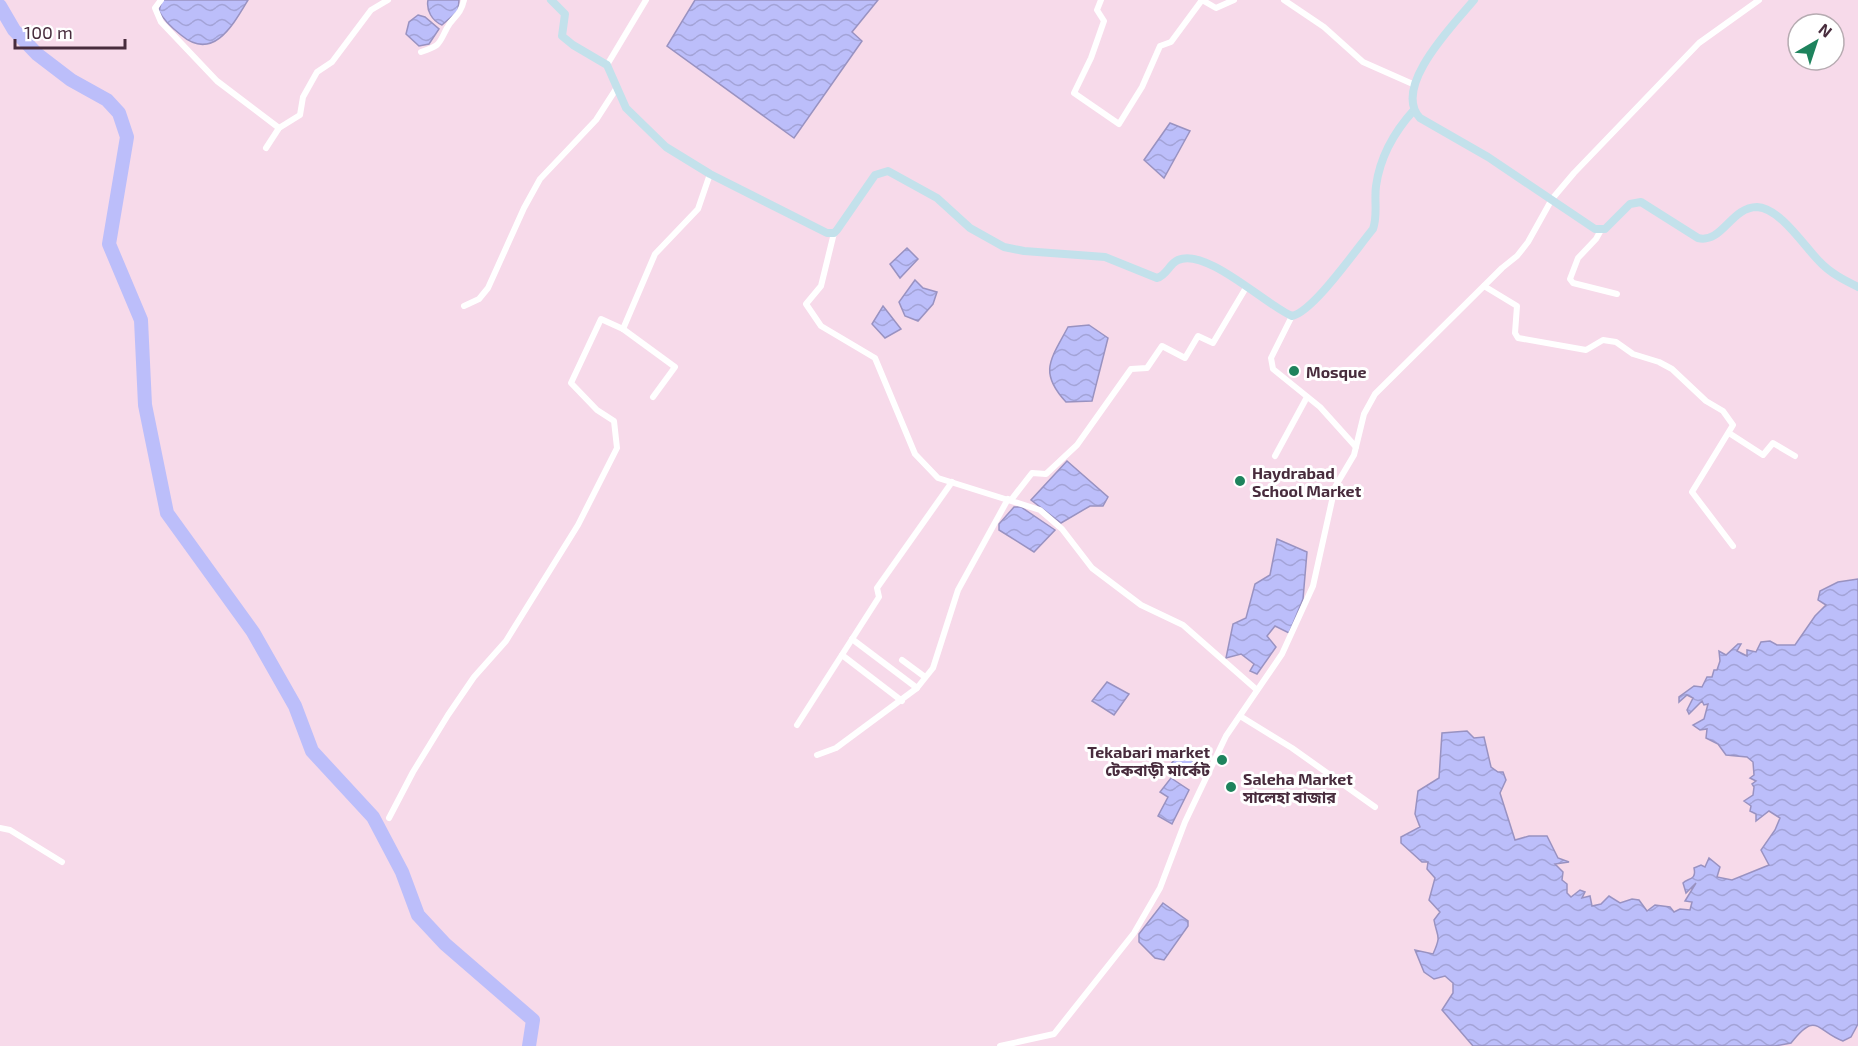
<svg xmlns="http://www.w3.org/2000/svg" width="1858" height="1046" viewBox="0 0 1858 1046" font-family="'Exo 2','Noto Sans Bengali',sans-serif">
<defs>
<pattern id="water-waves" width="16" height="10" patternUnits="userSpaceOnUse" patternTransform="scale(1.5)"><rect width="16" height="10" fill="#bcbefa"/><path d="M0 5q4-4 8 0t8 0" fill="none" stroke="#a3a3d7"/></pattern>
</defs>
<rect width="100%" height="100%" fill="#f7daea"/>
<g fill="url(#water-waves)" stroke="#9992c1" stroke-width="1.5">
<path d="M162,0H248C233,25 213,62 181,35C172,28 164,21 159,11Z"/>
<path d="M428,0H459L458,11L442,25C432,21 426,10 428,0Z"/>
<path d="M695,0H878L852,32L862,41L794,138L667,46Z"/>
<path d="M418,15L425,17L439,29L429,44L419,46L406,34L409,22Z"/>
<path d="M1170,123L1190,131L1164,178L1144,160Z"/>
<path d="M907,248L918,259L900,278L890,264Z"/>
<path d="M915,280L923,288L937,292L933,304L918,321L905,316L899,302Z"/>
<path d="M883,306L901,329L885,338L872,324Z"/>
<path d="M1089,325L1108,338L1092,401L1066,402C1038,372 1051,359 1068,327Z"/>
<path d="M1067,461L1108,497L1103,506H1090L1061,523L1031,500Z"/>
<path d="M1014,507H1021L1055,530L1034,552L999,530V524Z"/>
<path d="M1277,539L1307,552L1303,599L1289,633L1275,626L1267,636L1276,647L1257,674L1250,671L1254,664L1241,654L1226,658L1233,624L1246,618L1255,584L1270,575Z"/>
<path d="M1858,579V1024L1851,1037L1843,1041C1816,1031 1817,1010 1791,1043L1775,1046H1473L1442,1010L1453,993V983L1445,976L1434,979L1424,972L1415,950L1433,954C1442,934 1437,938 1434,920L1440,912L1429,900L1435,878L1427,869L1428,862H1422L1401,843V837L1420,827L1415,814L1418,791L1439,778L1442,733L1467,731L1474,738L1484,737L1491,767L1498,772H1503L1506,780L1500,793L1515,840L1529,836H1547L1558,858L1569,862L1555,864L1563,872L1562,880L1567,884V893L1571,897L1580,890L1585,892L1582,898L1590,896L1592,906L1601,904L1609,896L1620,903L1632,899L1639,900L1647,911L1655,905L1670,907L1674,912L1680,909L1690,910L1692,902L1685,901L1696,883L1686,893L1683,883C1687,878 1697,881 1694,868L1701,865L1705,867L1709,858L1720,867L1717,877L1732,880L1769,865L1761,850L1775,830L1780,818L1769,811L1756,821V814L1750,811L1751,806L1744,801L1753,795L1754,787L1752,784L1756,781L1750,778L1754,775L1753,762L1747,757L1726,755L1718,744L1706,738L1707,729L1700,730L1693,725L1704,719L1708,704L1704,705L1702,701L1689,714L1687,710L1693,698L1687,695L1679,702V697L1694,686L1702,687L1707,677H1712L1714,670H1717L1720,661L1719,651L1726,655L1738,644H1741L1737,651L1747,656V650L1756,652L1761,642L1770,641L1777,645H1795L1815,616L1826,605L1818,600L1820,591L1838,582Z"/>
<path d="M1107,682L1129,694L1114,715L1092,701Z"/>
<path d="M1181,752L1195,763L1183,776L1170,765Z"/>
<path d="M1171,778L1189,790L1172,824L1158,816L1168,797L1160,792Z"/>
<path d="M1163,903L1188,921V926L1164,960L1155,958L1139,942V934Z"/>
</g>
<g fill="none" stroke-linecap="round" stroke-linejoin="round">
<path stroke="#bcbefa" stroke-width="14" d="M0,6L14,30L37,54L71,80L107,100L119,113L127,137L109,244L141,320L145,405L167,513L253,632L295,706L312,751L373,817L402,872L418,915L445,944L533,1020L529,1046"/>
<g stroke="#fff" stroke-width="6">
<path d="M161,0L155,8L161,22L217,81L279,128"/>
<path d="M1101,0L1097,10L1104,21L1091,58L1074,93L1119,124L1142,87L1160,46L1171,42L1202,0"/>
<path d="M1202,0L1216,8L1234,0"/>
<path d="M1284,0L1324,27L1363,62L1415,85"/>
<path d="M421,52C441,45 438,45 447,28C453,16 460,17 464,0"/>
<path d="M607,65L646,0"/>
<path d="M266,148L279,128L300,115L303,97L317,72L332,62L371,10L388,0"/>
<path d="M1601,230L1596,239L1578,258L1570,279L1573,283L1617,294"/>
<path d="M834,233L821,286L806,304L821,326L875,358L915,454L938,478L1040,510L1062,529L1092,568L1141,605L1183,625L1257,690"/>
<path d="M1484,286L1517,306L1515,333L1518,338L1586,350L1603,340L1616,342L1633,354L1659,362L1672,369L1706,401L1723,411L1733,425L1692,492L1733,546"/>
<path d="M464,306L479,299L488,288L524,208L540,179L596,120L616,89"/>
<path d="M1292,316L1271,358L1273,369L1320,407L1356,447"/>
<path d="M623,329L675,367L653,397"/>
<path d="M1729,433L1763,455L1773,443L1795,456"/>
<path d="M1275,456L1307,397"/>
<path d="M1011,500L1032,473L1046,474L1077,445L1131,369L1147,368L1162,346L1185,358L1198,336L1213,343L1247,286"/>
<path d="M852,639L917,688"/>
<path d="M842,655L902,701"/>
<path d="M902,660L925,677"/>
<path d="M1240,716L1292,748L1375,807"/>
<path d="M797,725L879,597L877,588L952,482"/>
<path d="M817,755L836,748L917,688L933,668L958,590L1008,499"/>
<path d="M389,818L413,772L448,715L474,677L506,641L578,525L617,448L614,421L597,410L571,383L601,319L623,329L655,254L698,209L710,174"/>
<path d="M0,828L10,830L62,862"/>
<path d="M1000,1046L1054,1034L1134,933L1160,888L1185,822L1226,736L1282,654L1313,586L1335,487L1354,455L1364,414L1375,394L1502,268L1517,256L1528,242L1552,199L1574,173L1699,43L1759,0"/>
</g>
<g stroke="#c3e1eb" stroke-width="8">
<path d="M551,0L565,14L562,36L573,45L607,65L626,108L666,147L710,174L827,233H834L837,230L875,175L888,171L937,198L970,228L1004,247L1024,251L1105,257L1157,278C1167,275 1169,264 1178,260C1206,247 1267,306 1292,316C1314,311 1357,248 1373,229C1378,215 1374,201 1376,186C1380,157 1394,132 1414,110"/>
<path d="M1474,0C1455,23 1391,87 1420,118L1488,157L1595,229H1605L1630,204L1641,202L1698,238C1722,244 1731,207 1757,207C1780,208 1804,246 1819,261C1830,273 1844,280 1858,287"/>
</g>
</g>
<g fill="#1e835d" stroke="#fff" stroke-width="2">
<circle cx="1294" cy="371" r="6"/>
<circle cx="1240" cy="481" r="6"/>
<circle cx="1222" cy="760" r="6"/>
<circle cx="1231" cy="787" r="6"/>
</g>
<g text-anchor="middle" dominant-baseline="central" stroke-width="6" stroke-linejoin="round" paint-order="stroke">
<g font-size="16" font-weight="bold" fill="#482c3d" stroke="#fff" text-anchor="start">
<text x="1306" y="371">Mosque</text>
<text x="1252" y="472">Haydrabad<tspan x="1252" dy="18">School Market</tspan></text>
<text x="1210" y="751" text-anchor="end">Tekabari market<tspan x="1210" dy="18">টেকবাড়ী মার্কেট</tspan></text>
<text x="1243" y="778">Saleha Market<tspan x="1243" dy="18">সালেহা বাজার</tspan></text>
</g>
</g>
<g transform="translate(1816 42) rotate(39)"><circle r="28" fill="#ffffff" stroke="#b6abb1" stroke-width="1.5"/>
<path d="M0-4.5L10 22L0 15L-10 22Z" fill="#1e835d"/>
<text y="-9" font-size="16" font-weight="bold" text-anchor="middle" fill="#482c3d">N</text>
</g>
<path d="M15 39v9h110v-9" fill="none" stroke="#482c3d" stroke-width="3"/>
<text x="24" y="39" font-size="18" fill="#482c3d" stroke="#ffffff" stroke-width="4.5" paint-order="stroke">100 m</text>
</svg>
